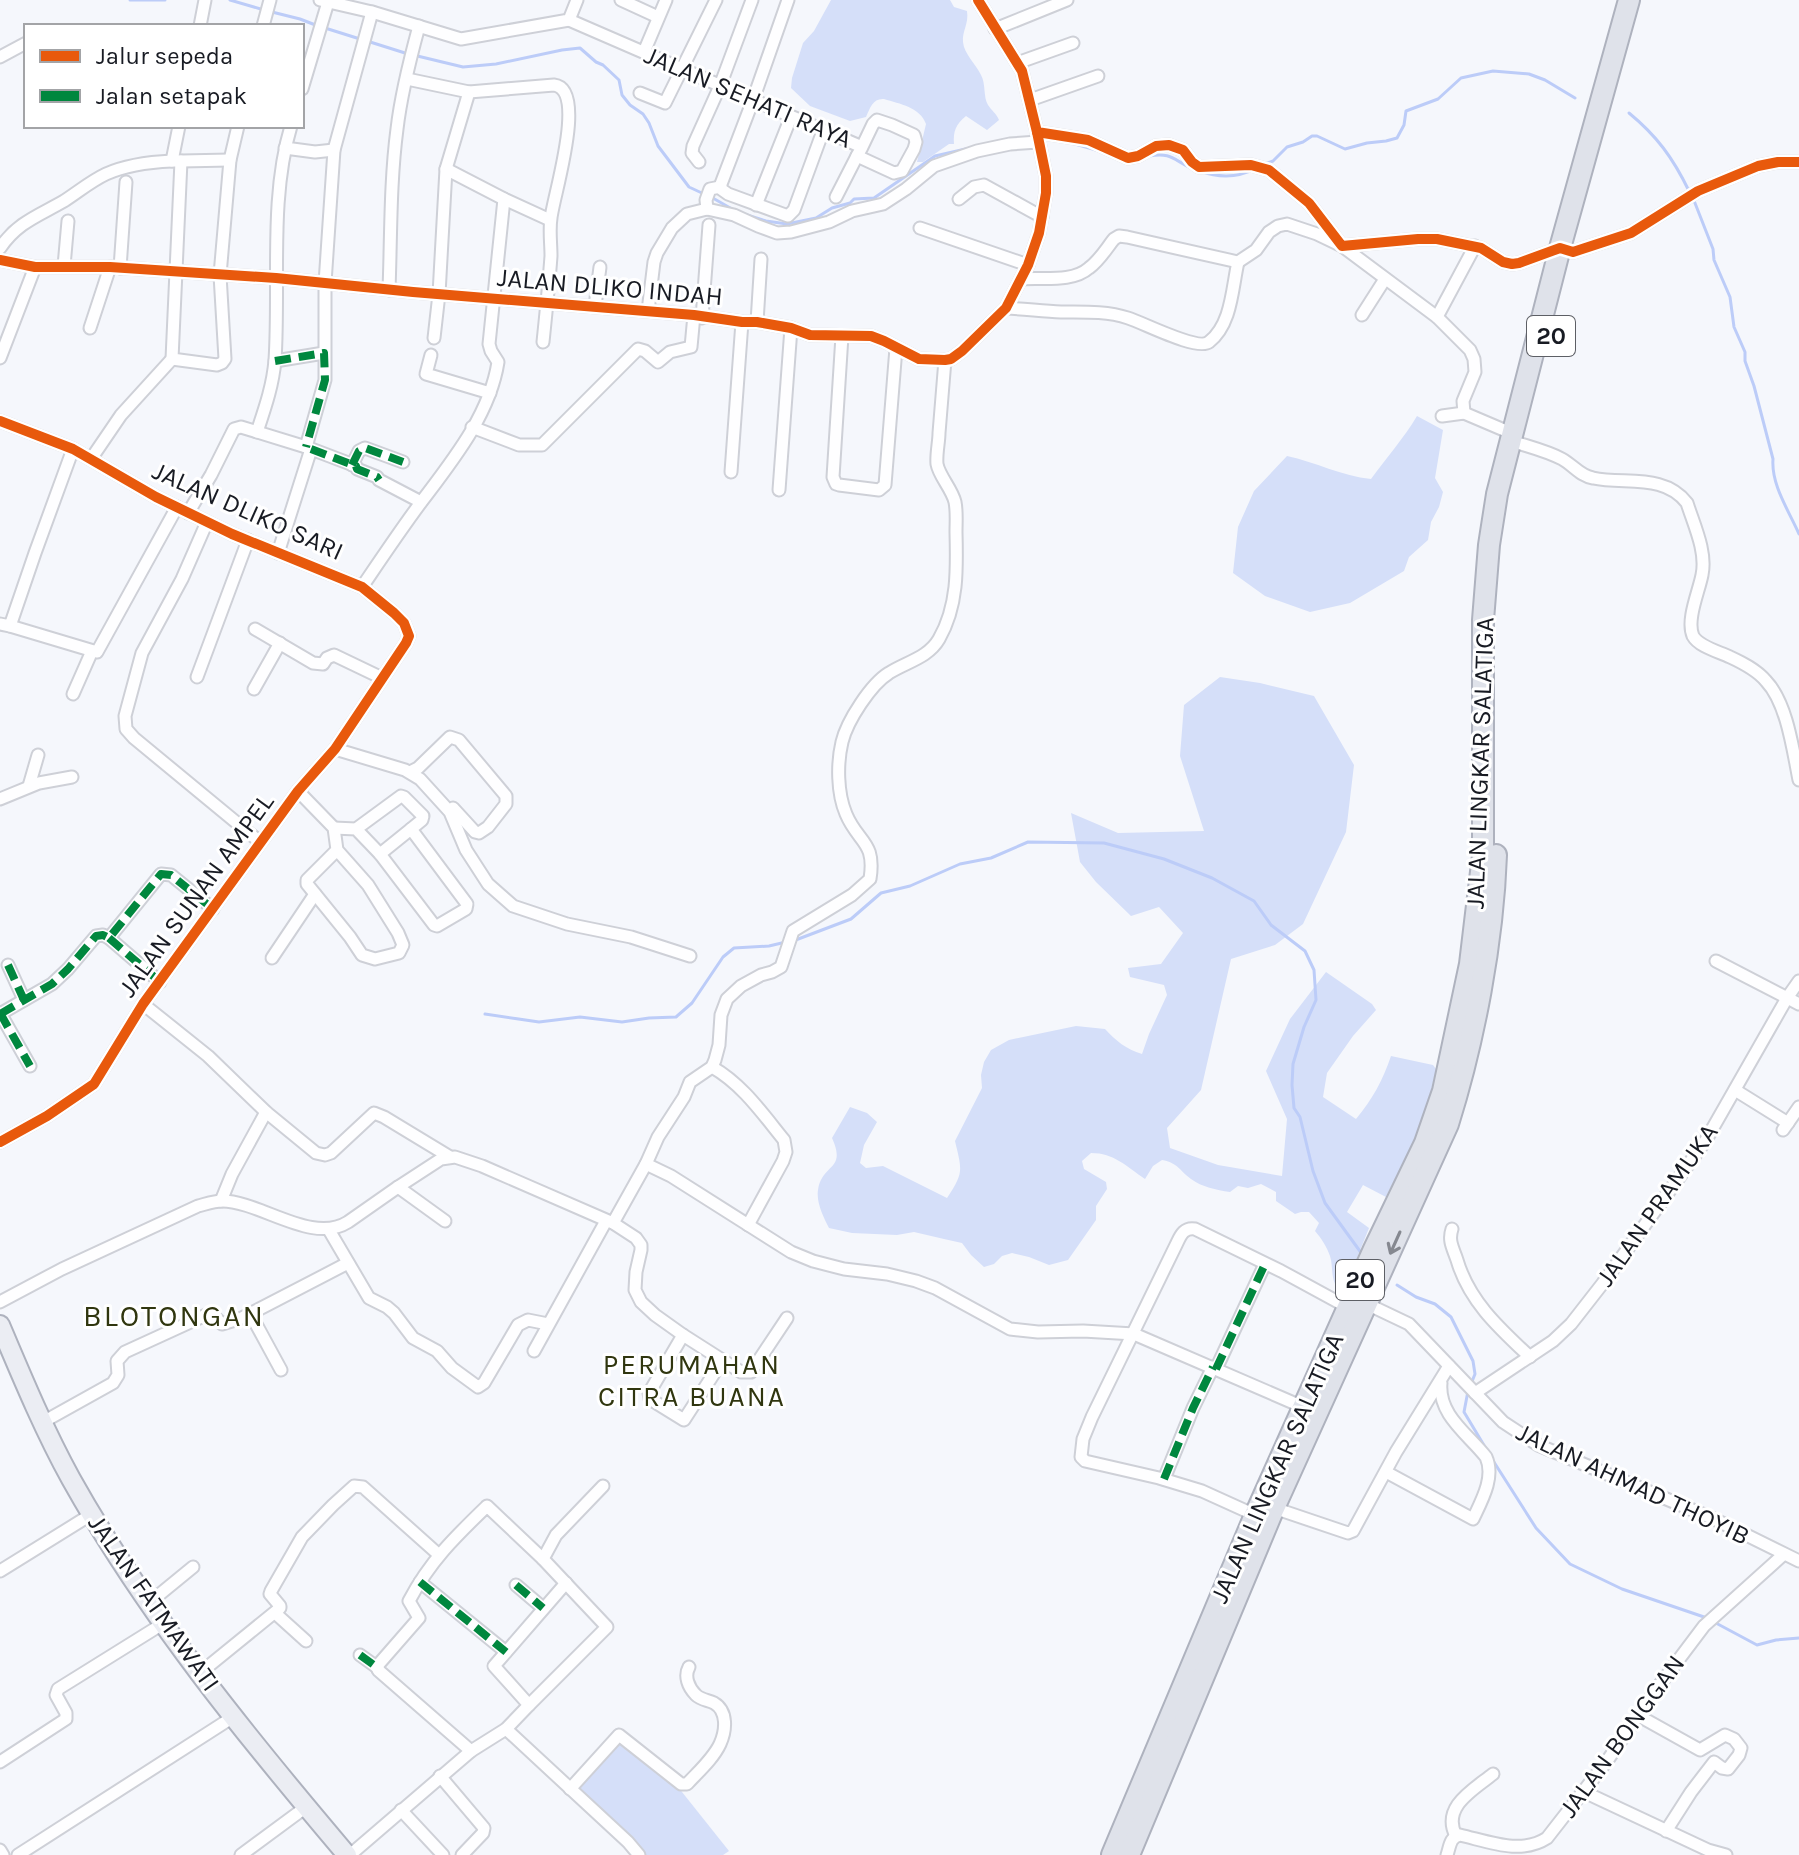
<svg xmlns="http://www.w3.org/2000/svg" width="1799" height="1855" viewBox="0 0 1799 1855" font-family="Karla,sans-serif">
<rect width="100%" height="100%" fill="#f5f7fc"/>
<g fill="#d5dff9">
<path d="M831,0H950L954,7L967,11C969,24 962,31 963,42C964,54 976,64 981,75C986,84 983,97 988,105C992,111 996,113 999,120L987,130L966,116C956,124 953,131 954,144H949L923,162H917L926,124C920,107 900,104 884,99C873,98 870,108 866,117L850,121L810,106L791,88L792,78L803,43L814,31Z"/>
<path d="M1417,416L1443,430L1435,478L1443,492L1439,507L1431,522L1428,540L1409,557L1404,571L1350,603L1310,612L1265,596L1233,573L1238,527L1254,491L1287,456C1315,462 1342,476 1371,479C1386,458 1404,438 1417,416Z"/>
<path d="M1220,677L1260,683L1314,696L1354,765L1346,832L1303,924L1275,945L1231,959L1201,1090L1167,1128L1170,1148L1218,1165L1282,1176L1287,1119L1266,1071L1290,1019L1326,972L1372,1004L1376,1010L1353,1036L1327,1073L1323,1097L1356,1119C1372,1100 1383,1080 1391,1056L1433,1065L1436,1069L1425,1118L1386,1197L1363,1185L1347,1212L1369,1228L1349,1278L1343,1285L1335,1284C1331,1275 1333,1265 1330,1256C1327,1247 1321,1238 1315,1231L1319,1223L1309,1212H1301L1295,1214L1276,1201V1192L1261,1184L1248,1188L1238,1186L1230,1192C1216,1190 1202,1187 1191,1179C1179,1170 1178,1163 1162,1160L1153,1166L1145,1179C1126,1166 1114,1153 1091,1153L1082,1161L1084,1169L1106,1182L1107,1189L1096,1206V1220L1068,1260L1049,1265L1029,1257L1012,1253L1002,1256L994,1264L984,1267L971,1255L962,1243L944,1239L914,1232L897,1235L852,1233L829,1228C824,1218 816,1203 818,1190C822,1163 847,1171 832,1138L850,1107L867,1113L877,1122L864,1145L860,1163L866,1168L883,1166L947,1198C964,1172 962,1171 955,1141L982,1088L981,1075L984,1062L991,1050L1009,1040L1076,1026L1105,1029C1116,1041 1126,1049 1142,1054L1149,1034L1167,995L1164,985L1130,977L1128,968L1161,964L1183,933L1159,907L1131,916L1096,882L1080,862L1071,813L1118,833L1204,831L1180,756L1184,705Z"/>
<path d="M615,1735L678,1787L729,1851L723,1855H645L573,1789Z"/>
</g>
<g fill="none" stroke-linecap="round" stroke-linejoin="round">
<g stroke="#bcccf8" stroke-width="3">
<path d="M130,0H165"/>
<path d="M230,0L264,10"/>
<path d="M272,12L300,19L318,26"/>
<path d="M325,28L360,39"/>
<path d="M367,41L405,53L463,67L496,64L562,50L580,48L596,62L603,65L619,80L622,95L630,105L643,114L649,123L658,146L689,187L704,194"/>
<path d="M1629,113C1657,136 1673,158 1689,191"/>
<path d="M1068,142L1103,152"/>
<path d="M1149,156C1172,152 1173,160 1193,169"/>
<path d="M1265,164L1273,161L1287,147L1303,142L1312,136H1317L1345,149L1367,143L1386,141L1397,138L1404,125L1406,111L1438,99L1461,78L1493,71L1529,74L1545,80L1575,98"/>
<path d="M1200,171C1219,178 1237,178 1255,169"/>
<path d="M711,197L732,209"/>
<path d="M1693,198L1713,249L1714,260L1730,297L1734,327L1745,352V361L1754,386L1773,459C1771,485 1789,511 1799,534"/>
<path d="M747,215L766,221L787,224L816,218L832,208L850,203L854,199L874,198L935,156L970,148"/>
<path d="M793,941L851,919L881,893L910,886L960,864L991,858L1028,842L1104,843L1164,859L1212,878L1254,901L1271,925L1305,951L1314,970L1316,1000L1304,1027L1293,1064L1292,1085L1294,1108L1300,1117L1313,1171L1325,1203L1362,1254"/>
<path d="M485,1014L539,1022L580,1017L622,1022L649,1018L676,1017L692,1003L723,957L734,948L769,946L786,942"/>
<path d="M1397,1285L1416,1297L1435,1304L1451,1317L1473,1361L1475,1374L1471,1384"/>
<path d="M1468,1391L1464,1412L1488,1452"/>
<path d="M1492,1459L1536,1528L1570,1564L1622,1589L1707,1618"/>
<path d="M1714,1622L1757,1645L1776,1640L1799,1638"/>
</g>
<g stroke="#ced0d7" stroke-width="15">
<g id="street">
<path d="M320,0L372,12L461,39L569,20L577,0"/>
<path d="M621,0L658,17"/>
<path d="M788,0L753,100L721,184V189L728,194L788,216L794,210L823,131"/>
<path d="M978,0L1022,71L1037,132L1088,140L1128,158L1138,156L1156,146L1169,145L1183,150L1192,162L1199,167L1251,165L1269,170L1309,203L1342,246L1418,239H1437L1481,248L1503,262L1512,264L1519,263L1560,248L1573,252L1631,233L1698,191L1758,166L1778,162H1799"/>
<path d="M569,20L862,147L873,124L877,120L892,125L914,135L916,142L914,149L902,171L894,173L857,156L862,147"/>
<path d="M200,26L205,0"/>
<path d="M263,26L270,0"/>
<path d="M995,29L1067,0"/>
<path d="M644,52L666,0"/>
<path d="M0,57L26,43"/>
<path d="M1017,63L1073,43"/>
<path d="M407,79L469,92L554,85C588,89 553,197 551,218C549,230 551,243 551,256C549,284 546,313 543,342"/>
<path d="M302,89L328,2"/>
<path d="M640,93L665,103L716,0"/>
<path d="M1030,100L1098,76"/>
<path d="M179,126L172,161H181L172,359L217,365L222,363L225,359L220,275L230,160L238,126"/>
<path d="M285,148L315,152L334,150"/>
<path d="M181,161L230,160"/>
<path d="M699,162L692,153L693,146L720,86L752,0"/>
<path d="M446,169L504,199L550,220"/>
<path d="M836,197L857,156"/>
<path d="M959,199L974,187L984,185L1042,217"/>
<path d="M756,205L791,117"/>
<path d="M707,209L706,200L710,189L720,187"/>
<path d="M920,228L1028,265"/>
<path d="M0,248C18,222 38,216 64,201C78,192 91,181 106,174C126,165 150,162 172,161"/>
<path d="M0,260L35,267H110L276,278L413,292L694,315L742,322H757L791,328L810,335L871,336L884,341L919,359L945,360L951,359L962,351L1006,308L1028,265L1039,233L1046,193V176L1037,132"/>
<path d="M64,266L68,221"/>
<path d="M120,268L126,182"/>
<path d="M1021,279C1042,277 1072,283 1089,268C1099,261 1106,249 1114,239L1119,236L1127,237L1238,262L1256,250L1269,232L1278,226L1287,224L1317,234L1342,246L1437,317L1475,246"/>
<path d="M389,290C391,237 390,182 397,129C401,94 410,59 419,26"/>
<path d="M595,306L600,267"/>
<path d="M1006,308C1024,309 1043,311 1061,312C1084,312 1107,311 1128,318C1144,323 1197,351 1209,342C1232,324 1232,288 1238,262"/>
<path d="M648,311L654,262L657,253L672,228L687,214L707,209L734,215L758,226L777,233L791,232L829,222L852,211L883,204L906,189L934,166L977,151L1010,144L1038,142"/>
<path d="M1362,315L1385,279"/>
<path d="M1437,317L1470,350L1474,359L1475,372L1463,401L1464,413"/>
<path d="M702,318L709,225"/>
<path d="M757,322L761,259"/>
<path d="M90,328L110,267"/>
<path d="M842,336L833,477L836,484L839,485L879,490L885,485L896,348"/>
<path d="M434,338L439,294L446,169L469,92"/>
<path d="M431,355L426,374L490,393"/>
<path d="M0,358L35,267"/>
<path d="M275,361L324,353"/>
<path d="M1442,416L1464,413L1511,433"/>
<path d="M0,421L73,449L156,497L232,534L362,587L394,613L404,623L409,636L406,643L335,749L298,791L143,1004L94,1084L47,1116L0,1142"/>
<path d="M472,427L519,445H542L638,349L645,351L658,362L670,352L691,347L694,315"/>
<path d="M257,432C265,408 273,385 275,360C280,284 269,199 291,126"/>
<path d="M1521,444C1534,448 1549,452 1562,459C1573,465 1580,476 1593,478C1625,485 1664,473 1687,503C1694,525 1707,552 1702,575C1699,591 1686,620 1693,636C1699,647 1720,652 1730,657C1743,663 1757,670 1766,681C1787,703 1793,750 1799,780"/>
<path d="M306,447L325,380V283L334,150L372,12"/>
<path d="M91,459L121,415L172,359"/>
<path d="M352,465L359,451L365,448L403,462"/>
<path d="M731,472L742,322"/>
<path d="M779,490L791,328"/>
<path d="M188,513L211,475L234,429L241,427L306,447L356,466L357,469L377,477L379,480L421,502"/>
<path d="M207,522L182,579L142,653L125,716L126,729L134,738L260,842"/>
<path d="M278,553L311,449"/>
<path d="M362,587C381,559 401,529 422,501C453,460 490,414 498,362L491,351L489,344L504,199"/>
<path d="M0,624L10,626L35,553L73,449"/>
<path d="M10,626L97,652L177,507"/>
<path d="M255,629L313,663L323,664L327,658L334,655L382,678"/>
<path d="M197,677L248,540"/>
<path d="M254,689L280,643"/>
<path d="M73,694L92,651"/>
<path d="M335,749L405,770L420,779L450,812L466,850L488,884L513,906L567,924L631,937L690,956"/>
<path d="M410,772L418,768L450,737L459,740L506,796V804L488,827L479,833L475,832L453,808"/>
<path d="M29,786L38,755"/>
<path d="M298,791L334,828L337,850L368,885L398,933L403,945L399,953L375,959L362,955L350,937L307,884V880L337,850"/>
<path d="M0,799L39,783L72,777"/>
<path d="M334,828L356,829L401,796L404,797L423,816L422,820L411,829L467,904L466,909L437,926L434,925L380,854L356,829"/>
<path d="M380,854L411,829"/>
<path d="M109,938L160,982"/>
<path d="M272,958L315,894"/>
<path d="M1716,961L1799,1004"/>
<path d="M8,965L24,1000"/>
<path d="M143,1004L208,1056L266,1112L316,1153L325,1155L331,1153L374,1113L384,1117L450,1157"/>
<path d="M0,1013L30,1066"/>
<path d="M0,1014L52,984L68,969L96,936L103,935L109,938L161,874L171,875L213,909"/>
<path d="M712,1067C742,1084 762,1113 784,1140L786,1152L783,1161L748,1225"/>
<path d="M1735,1090L1788,1123"/>
<path d="M1783,1130L1799,1107"/>
<path d="M646,1164L658,1137L684,1097L690,1082L712,1067L715,1060L719,1045L721,1015L727,999L741,986L761,975L772,972L781,967L793,931L852,895L870,879C876,841 858,843 846,814C837,793 837,763 842,742C847,721 871,684 889,673C906,662 928,658 939,639C958,606 957,569 956,532C956,522 957,512 955,502C952,489 939,476 937,464C936,454 939,442 939,433C941,409 943,384 945,360"/>
<path d="M398,1187L445,1221"/>
<path d="M221,1201L232,1174L266,1112"/>
<path d="M613,1223L646,1164L671,1176L791,1252L813,1261L844,1269L887,1274L916,1281L935,1288L1010,1329L1038,1332L1083,1331L1134,1334L1303,1407"/>
<path d="M1452,1229C1448,1241 1453,1248 1457,1260C1469,1301 1499,1328 1530,1357"/>
<path d="M329,1230L369,1298L387,1307L394,1313L413,1338L437,1351L452,1368L478,1387L484,1383L518,1325L528,1320L548,1324"/>
<path d="M0,1302L62,1269L198,1206C206,1204 214,1201 222,1201C260,1201 312,1245 348,1222L398,1187L441,1159L455,1157L482,1166L613,1223L636,1238L641,1245V1250L636,1272L635,1290L641,1302L655,1315L683,1335L741,1372H751L787,1318"/>
<path d="M1367,1304L1409,1324L1503,1422L1538,1445L1714,1519L1799,1561"/>
<path d="M250,1313L281,1370"/>
<path d="M683,1335L649,1393L650,1399L684,1420L722,1361"/>
<path d="M534,1351L606,1221"/>
<path d="M1216,1369L1265,1264"/>
<path d="M1475,1393L1553,1341L1571,1324L1603,1283L1706,1140L1787,998L1799,981"/>
<path d="M43,1422L113,1383L118,1375L117,1361L125,1352L208,1314L214,1316L222,1324L242,1318L348,1263"/>
<path d="M1386,1472L1473,1519C1482,1500 1495,1477 1486,1457C1468,1434 1438,1415 1441,1383"/>
<path d="M1164,1479L1193,1408L1213,1367"/>
<path d="M1274,1508L1348,1533L1353,1531L1396,1452L1449,1366"/>
<path d="M1255,1515L1202,1491L1159,1478L1085,1461L1081,1457L1083,1439L1092,1417L1176,1245C1180,1237 1183,1227 1195,1229L1281,1271L1349,1308"/>
<path d="M0,1571L92,1514"/>
<path d="M420,1582L506,1652"/>
<path d="M516,1585L543,1608"/>
<path d="M149,1603L193,1567"/>
<path d="M275,1613L306,1641"/>
<path d="M360,1655L378,1668"/>
<path d="M200,1673L280,1608V1606L270,1594L271,1591L302,1537L333,1505L354,1486L363,1487L438,1554"/>
<path d="M529,1705L607,1627L543,1559L556,1535L603,1486"/>
<path d="M1639,1716L1700,1750L1725,1735L1734,1739L1741,1748L1739,1755L1728,1769L1722,1768L1714,1762L1691,1792L1666,1831"/>
<path d="M506,1729L628,1842L639,1855"/>
<path d="M471,1751L506,1729L529,1705L494,1666L566,1583"/>
<path d="M0,1762L66,1719V1713L56,1695L58,1689L164,1623"/>
<path d="M440,1776L484,1828L483,1833L462,1855"/>
<path d="M570,1789L619,1735L681,1784H687C698,1772 713,1759 720,1744C726,1731 728,1711 714,1703C708,1700 701,1700 696,1695C688,1687 684,1676 689,1667"/>
<path d="M1582,1791L1708,1850L1726,1855"/>
<path d="M401,1810L443,1855"/>
<path d="M1456,1836C1441,1807 1473,1790 1493,1774"/>
<path d="M0,1850L3,1855"/>
<path d="M18,1855L233,1717"/>
<path d="M241,1855L306,1807"/>
<path d="M350,1855L471,1751L378,1670V1665L419,1618L409,1601C430,1561 455,1537 487,1506L543,1559"/>
<path d="M1447,1855C1450,1846 1450,1837 1460,1835C1490,1842 1521,1855 1547,1838L1607,1761L1655,1691L1704,1626L1784,1554"/>
</g>
</g>
<g stroke="#aeb2be" stroke-width="22">
<path id="primary" d="M0,1325C22,1377 44,1430 71,1479C147,1615 247,1737 347,1855"/>
</g>
<g stroke="#aeb2be" stroke-width="24">
<g id="highway">
<path d="M1112,1855L1255,1515L1374,1249L1425,1143L1443,1091L1470,964L1483,855V620L1489,545L1497,494L1560,248L1629,0"/>
<path d="M1129,1855L1274,1508L1448,1124C1474,1041 1493,942 1496,855"/>
</g>
</g>
<use href="#street" stroke="#fefeff" stroke-width="11"/>
<use href="#primary" stroke="#ebedf3" stroke-width="18"/>
<use href="#highway" stroke="#dfe2ea" stroke-width="20"/>
<g stroke="#00873e" stroke-width="8" stroke-dasharray="16 8" stroke-linecap="butt">
<path d="M275,361L324,353L325,380L306,447"/>
<path d="M311,449L356,466L357,469L377,477L379,480"/>
<path d="M352,465L359,451L365,448L403,462"/>
<path d="M109,938L160,982"/>
<path d="M8,965L24,1000"/>
<path d="M0,1013L30,1066"/>
<path d="M0,1014L52,984L68,969L96,936L103,935L109,938L161,874L171,875L213,909"/>
<path d="M1216,1369L1265,1264"/>
<path d="M1164,1479L1193,1408L1213,1367"/>
<path d="M420,1582L506,1652"/>
<path d="M516,1585L543,1608"/>
<path d="M360,1655L378,1668"/>
</g>
<g stroke="#fff" stroke-width="15">
<g id="cycleway">
<path d="M978,0L1022,71L1037,132L1088,140L1128,158L1138,156L1156,146L1169,145L1183,150L1192,162L1199,167L1251,165L1269,170L1309,203L1342,246L1418,239H1437L1481,248L1503,262L1512,264L1519,263L1560,248L1573,252L1631,233L1698,191L1758,166L1778,162H1799"/>
<path d="M0,260L35,267H110L276,278L413,292L694,315L742,322H757L791,328L810,335L871,336L884,341L919,359L945,360L951,359L962,351L1006,308L1028,265L1039,233L1046,193V176L1037,132"/>
<path d="M0,421L73,449L156,497L232,534L362,587L394,613L404,623L409,636L406,643L335,749L298,791L143,1004L94,1084L47,1116L0,1142"/>
</g>
</g>
<use href="#cycleway" stroke="#e8590c" stroke-width="10"/>
</g>
<defs><path id="oneway-shaft" d="M-6 0H5M1.5-3L5.5 0L1.5 3" fill="none" stroke-width="1.6" stroke-linecap="round" stroke-linejoin="round" transform="scale(2)"/></defs>
<use stroke="#858890" href="#oneway-shaft" transform="translate(1395 1243) rotate(114)"/>
<g text-anchor="middle" dominant-baseline="central" stroke-width="6" stroke-linejoin="round" paint-order="stroke">
<g fill="#fff" stroke="#5d5f65" stroke-width="2">
<rect x="1527" y="316" width="48" height="40" rx="6"/>
<rect x="1336" y="1260" width="48" height="40" rx="6"/>
</g>
<g font-size="24" font-weight="bold" fill="#181b23">
<text x="1551" y="336">20</text>
<text x="1360" y="1280">20</text>
</g>
<g font-size="26" fill="#181b23" stroke="#fff">
<text transform="translate(748 97) rotate(23)">JALAN SEHATI RAYA</text>
<text transform="translate(610 287) rotate(5)">JALAN DLIKO INDAH</text>
<text transform="translate(248 511) rotate(24)">JALAN DLIKO SARI</text>
<text transform="translate(1480 763) rotate(-88)">JALAN LINGKAR SALATIGA</text>
<text transform="translate(196 895) rotate(-54)">JALAN SUNAN AMPEL</text>
<text transform="translate(1657 1205) rotate(-55)">JALAN PRAMUKA</text>
<text transform="translate(1277 1468) rotate(-66)">JALAN LINGKAR SALATIGA</text>
<text transform="translate(1633 1484) rotate(25)">JALAN AHMAD THOYIB</text>
<text transform="translate(154 1603) rotate(55)">JALAN FATMAWATI</text>
<text transform="translate(1622 1736) rotate(-54)">JALAN BONGGAN</text>
</g>
<g font-size="28" letter-spacing="2" fill="#30360f" stroke="#fff">
<text x="692" y="1364">PERUMAHAN<tspan x="692" dy="32">CITRA BUANA</tspan></text>
</g>
<g font-size="30" letter-spacing="2" fill="#30360f" stroke="#fff">
<text x="174" y="1316">BLOTONGAN</text>
</g>
</g>
<rect x="24" y="24" width="280" height="104" fill="#ffffff" stroke="#a3a4a7" stroke-width="2"/>
<rect x="40" y="50" width="40" height="12" fill="#e8590c" stroke="#a3a4a7" stroke-width="2"/>
<text x="96" y="64" font-size="24" fill="#181b23">Jalur sepeda</text>
<rect x="40" y="90" width="40" height="12" fill="#00873e" stroke="#a3a4a7" stroke-width="2"/>
<text x="96" y="104" font-size="24" fill="#181b23">Jalan setapak</text>
</svg>
